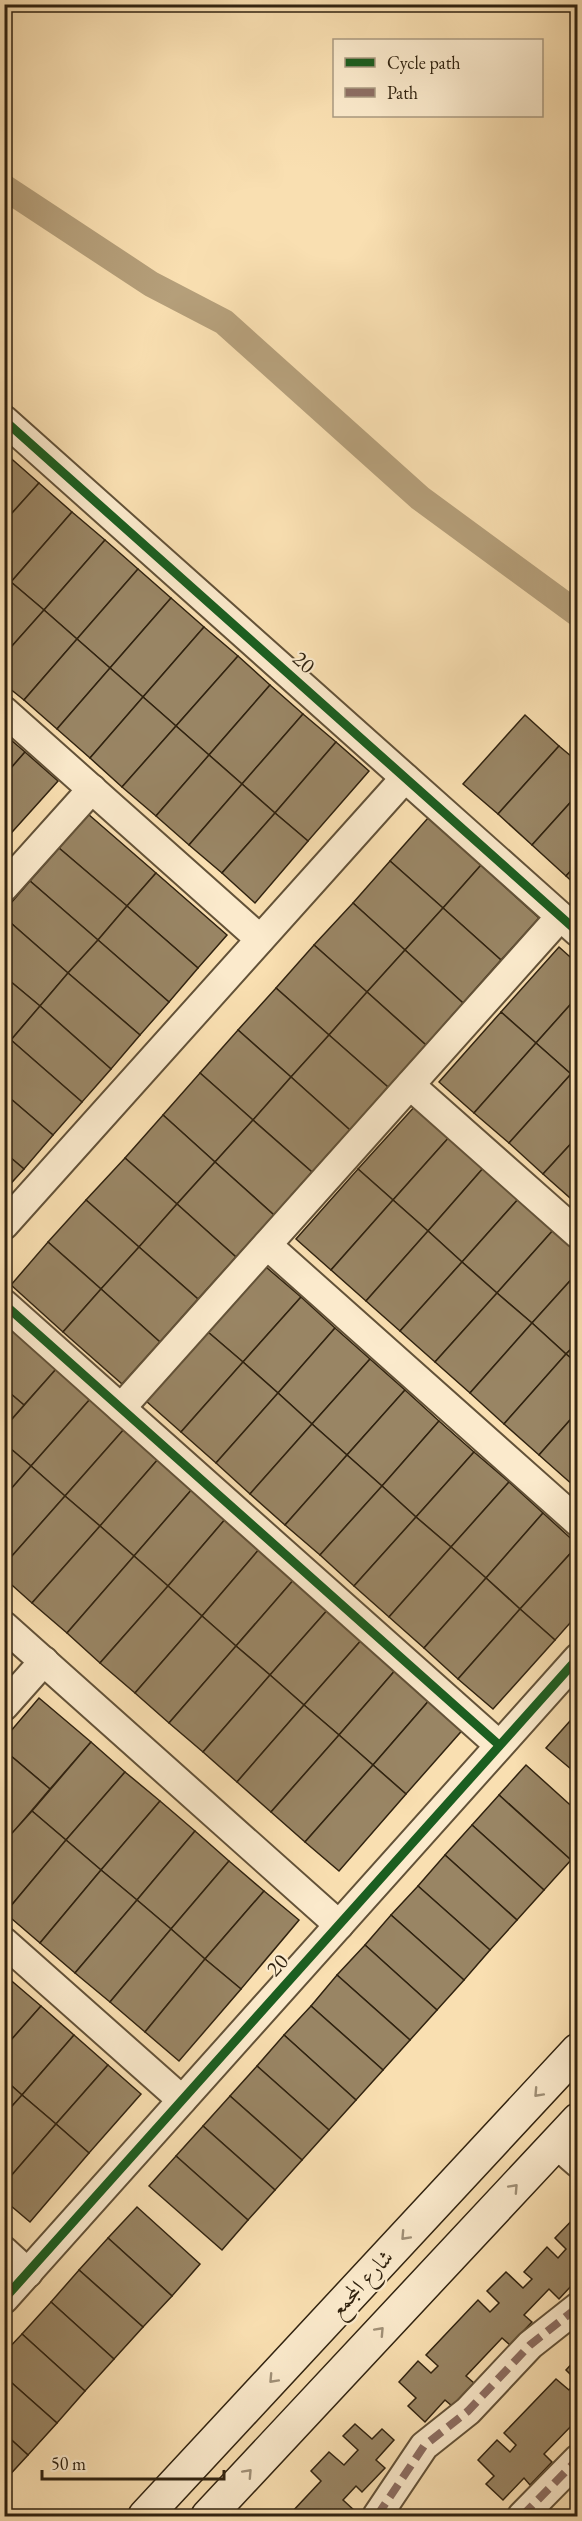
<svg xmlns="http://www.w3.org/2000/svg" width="582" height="2521" viewBox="0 0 582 2521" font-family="'EB Garamond',Amiri,serif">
<rect width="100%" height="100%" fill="#f9dfb1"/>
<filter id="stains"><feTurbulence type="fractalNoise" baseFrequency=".00333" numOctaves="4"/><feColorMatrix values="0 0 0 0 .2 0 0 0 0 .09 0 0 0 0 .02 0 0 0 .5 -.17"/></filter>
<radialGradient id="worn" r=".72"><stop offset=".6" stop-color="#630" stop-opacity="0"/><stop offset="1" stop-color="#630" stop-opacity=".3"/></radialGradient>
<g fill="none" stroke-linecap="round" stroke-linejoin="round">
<path stroke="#b59f7a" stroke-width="26" d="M4,187L151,284L224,322L420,498L578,614"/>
</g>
<g fill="#998564" stroke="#312310" stroke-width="1.5">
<path d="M6,454L39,483L4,522V455Z"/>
<path d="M39,483L72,512L11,582L4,576V522Z"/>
<path d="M72,512L105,540L44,610L11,582Z"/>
<path d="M105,540L138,569L77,639L44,610Z"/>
<path d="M138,569L171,598L110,668L77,639Z"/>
<path d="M4,576L11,582L4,589Z"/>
<path d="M11,582L44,610L4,655V589Z"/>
<path d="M171,598L204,627L143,697L110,668Z"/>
<path d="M44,610L77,639L24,700L4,684V655Z"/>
<path d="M204,627L238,656L176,726L143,697Z"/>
<path d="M77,639L110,668L57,729L24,700Z"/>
<path d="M238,656L270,685L209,755L176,726Z"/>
<path d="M110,668L143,697L90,758L57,729Z"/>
<path d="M270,685L303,714L242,784L209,755Z"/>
<path d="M143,697L176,726L122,787L90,758Z"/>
<path d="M303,714L336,742L275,813L242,784Z"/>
<path d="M525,715L559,746L498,814L463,784Z"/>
<path d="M176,726L209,755L156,816L122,787Z"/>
<path d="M4,734L25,752L4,776Z"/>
<path d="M336,742L369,771L308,841L275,813Z"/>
<path d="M559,746L578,762V794L532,845L498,814Z"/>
<path d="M25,752L58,781L4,841V776Z"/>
<path d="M209,755L242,784L189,845L156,816Z"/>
<path d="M242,784L275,813L222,873L189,845Z"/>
<path d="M578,794V863L566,876L532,845Z"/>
<path d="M275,813L308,841L255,903L222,873Z"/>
<path d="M88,814L156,873L127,906L59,848Z"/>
<path d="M428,818L481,865L443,908L390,861Z"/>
<path d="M59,848L127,906L98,940L30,881Z"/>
<path d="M390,861L443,908L405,950L353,903Z"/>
<path d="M578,863V887L566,876Z"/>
<path d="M481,865L539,918L501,960L443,908Z"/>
<path d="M156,873L227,935L198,968L127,906Z"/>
<path d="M30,881L98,940L68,973L4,917V911Z"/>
<path d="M353,903L405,950L367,992L314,945Z"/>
<path d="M127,906L198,968L169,1002L98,940Z"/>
<path d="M443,908L501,960L463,1003L405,950Z"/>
<path d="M4,917L68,973L40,1006L4,976Z"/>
<path d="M98,940L169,1002L140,1035L68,973Z"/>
<path d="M314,945L367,992L329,1035L276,988Z"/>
<path d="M559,947L578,964V996L536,1043L501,1012Z"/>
<path d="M405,950L463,1003L426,1045L367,992Z"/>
<path d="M68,973L140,1035L111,1069L40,1006Z"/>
<path d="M4,976L40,1006L11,1040L4,1035Z"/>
<path d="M276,988L329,1035L291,1077L238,1030Z"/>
<path d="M367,992L426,1045L388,1087L329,1035Z"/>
<path d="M578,996V1066L571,1074L536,1043Z"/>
<path d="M40,1006L111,1069L82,1102L11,1040Z"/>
<path d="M501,1012L536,1043L474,1113L439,1082Z"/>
<path d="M238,1030L291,1077L253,1120L200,1073Z"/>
<path d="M4,1035L11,1040L4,1047Z"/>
<path d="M329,1035L388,1087L350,1130L291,1077Z"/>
<path d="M11,1040L82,1102L53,1135L4,1093V1047Z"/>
<path d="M536,1043L571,1074L509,1143L474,1113Z"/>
<path d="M578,1066V1080L571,1074Z"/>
<path d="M200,1073L253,1120L215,1162L163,1115Z"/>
<path d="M571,1074L578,1080V1136L543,1174L509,1143Z"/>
<path d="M291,1077L350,1130L312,1172L253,1120Z"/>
<path d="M4,1093L53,1135L24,1169L4,1152Z"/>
<path d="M416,1105L451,1135L393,1200L358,1169Z"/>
<path d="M163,1115L215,1162L177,1204L125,1158Z"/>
<path d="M253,1120L312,1172L274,1215L215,1162Z"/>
<path d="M451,1135L485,1166L428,1231L393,1200Z"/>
<path d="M578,1136V1205L543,1174Z"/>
<path d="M4,1152L24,1169L4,1191Z"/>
<path d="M125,1158L177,1204L139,1247L86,1200Z"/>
<path d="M215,1162L274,1215L236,1257L177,1204Z"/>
<path d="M485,1166L520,1197L462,1262L428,1231Z"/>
<path d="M358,1169L393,1200L331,1270L296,1239Z"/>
<path d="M520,1197L555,1228L497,1293L462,1262Z"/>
<path d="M86,1200L139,1247L101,1289L48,1242Z"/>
<path d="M393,1200L428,1231L366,1301L331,1270Z"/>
<path d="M177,1204L236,1257L198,1299L139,1247Z"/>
<path d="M555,1228L578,1248V1272L532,1323L497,1293Z"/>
<path d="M428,1231L462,1262L400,1331L366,1301Z"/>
<path d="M48,1242L101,1289L63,1332L11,1285Z"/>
<path d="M139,1247L198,1299L160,1342L101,1289Z"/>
<path d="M462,1262L497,1293L435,1362L400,1331Z"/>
<path d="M266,1267L301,1297L243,1362L208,1332Z"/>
<path d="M578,1272V1342L566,1354L532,1323Z"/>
<path d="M101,1289L160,1342L122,1384L63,1332Z"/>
<path d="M497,1293L532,1323L470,1393L435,1362Z"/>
<path d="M301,1297L335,1328L278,1393L243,1362Z"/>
<path d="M4,1323L57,1368L24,1405L4,1388Z"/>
<path d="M532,1323L566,1354L504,1424L470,1393Z"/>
<path d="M335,1328L370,1359L312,1424L278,1393Z"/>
<path d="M208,1332L243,1362L181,1432L146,1401Z"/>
<path d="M578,1342V1364L566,1354Z"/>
<path d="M566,1354L578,1364V1411L539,1455L504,1424Z"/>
<path d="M370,1359L405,1390L347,1455L312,1424Z"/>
<path d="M243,1362L278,1393L216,1463L181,1432Z"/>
<path d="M57,1368L91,1398L31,1466L4,1443V1428Z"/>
<path d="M4,1388L24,1405L4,1428Z"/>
<path d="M405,1390L439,1421L382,1486L347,1455Z"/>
<path d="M278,1393L312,1424L250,1494L216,1463Z"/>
<path d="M91,1398L125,1428L65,1496L31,1466Z"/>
<path d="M578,1411V1481L574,1486L539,1455Z"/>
<path d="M439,1421L474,1452L416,1517L382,1486Z"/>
<path d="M312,1424L347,1455L285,1525L250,1494Z"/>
<path d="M125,1428L159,1458L100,1526L65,1496Z"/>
<path d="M4,1443L31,1466L4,1497Z"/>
<path d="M474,1452L509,1482L451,1547L416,1517Z"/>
<path d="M347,1455L382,1486L320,1555L285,1525Z"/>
<path d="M159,1458L193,1488L134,1556L100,1526Z"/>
<path d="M31,1466L65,1496L4,1565V1497Z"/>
<path d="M509,1482L543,1513L486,1578L451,1547Z"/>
<path d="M382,1486L416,1517L354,1586L320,1555Z"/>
<path d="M193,1488L227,1517L168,1586L134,1556Z"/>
<path d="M65,1496L100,1526L32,1603L4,1578V1565Z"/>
<path d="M543,1513L578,1545L520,1609L486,1578Z"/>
<path d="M227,1517L261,1547L202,1616L168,1586Z"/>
<path d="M416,1517L451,1547L389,1617L354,1586Z"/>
<path d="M100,1526L134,1556L67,1633L32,1603Z"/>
<path d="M578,1545V1614L555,1640L520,1609Z"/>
<path d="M261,1547L296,1577L236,1646L202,1616Z"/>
<path d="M451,1547L486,1578L424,1648L389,1617Z"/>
<path d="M134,1556L168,1586L100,1663L67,1633Z"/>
<path d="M296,1577L330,1607L270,1675L236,1646Z"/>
<path d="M486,1578L520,1609L458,1679L424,1648Z"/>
<path d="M168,1586L202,1616L135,1693L100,1663Z"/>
<path d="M330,1607L364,1637L304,1705L270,1675Z"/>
<path d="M520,1609L555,1640L493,1709L458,1679Z"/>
<path d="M202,1616L236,1646L169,1723L135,1693Z"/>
<path d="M364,1637L398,1667L339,1735L304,1705Z"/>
<path d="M236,1646L270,1675L203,1752L169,1723Z"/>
<path d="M398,1667L432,1697L373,1765L339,1735Z"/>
<path d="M270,1675L304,1705L237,1782L203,1752Z"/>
<path d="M432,1697L466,1726L406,1794L373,1765Z"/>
<path d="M39,1698L91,1742L50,1789L4,1750V1739Z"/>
<path d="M304,1705L339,1735L271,1812L237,1782Z"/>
<path d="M578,1712V1775L546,1748Z"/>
<path d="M339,1735L373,1765L305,1842L271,1812Z"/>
<path d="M91,1742L125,1772L66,1840L32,1811Z"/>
<path d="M4,1750L50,1789L10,1836L4,1831Z"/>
<path d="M373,1765L406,1794L339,1871L305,1842Z"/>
<path d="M526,1765L578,1812V1852L571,1860L499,1795Z"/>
<path d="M125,1772L160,1801L101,1870L66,1840Z"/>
<path d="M499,1795L571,1860L544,1890L472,1825Z"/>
<path d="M160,1801L195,1831L137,1900L101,1870Z"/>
<path d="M32,1811L66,1840L5,1913L4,1842Z"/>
<path d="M472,1825L544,1890L517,1920L445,1855Z"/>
<path d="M195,1831L229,1861L171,1929L137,1900Z"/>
<path d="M66,1840L101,1870L40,1943L5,1913Z"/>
<path d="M445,1855L517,1920L490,1950L418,1886Z"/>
<path d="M229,1861L264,1891L205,1959L171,1929Z"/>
<path d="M101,1870L137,1900L75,1973L40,1943Z"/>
<path d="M418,1886L490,1950L464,1980L391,1915Z"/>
<path d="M264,1891L299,1920L241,1989L205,1959Z"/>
<path d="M137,1900L171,1929L110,2002L75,1973Z"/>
<path d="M391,1915L464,1980L437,2010L365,1945Z"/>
<path d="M171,1929L205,1959L145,2032L110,2002Z"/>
<path d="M365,1945L437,2010L410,2040L337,1975Z"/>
<path d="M205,1959L241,1989L179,2061L145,2032Z"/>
<path d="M337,1975L410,2040L383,2070L311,2006Z"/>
<path d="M7,1977L41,2006L4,2048V1981Z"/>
<path d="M41,2006L74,2035L22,2095L4,2079V2048Z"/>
<path d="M311,2006L383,2070L356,2100L284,2035Z"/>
<path d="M74,2035L108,2065L56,2124L22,2095Z"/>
<path d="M284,2035L356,2100L329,2130L257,2066Z"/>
<path d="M108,2065L141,2094L89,2153L56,2124Z"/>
<path d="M257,2066L329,2130L302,2160L230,2096Z"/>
<path d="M4,2079L22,2095L4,2115Z"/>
<path d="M22,2095L56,2124L4,2184V2115Z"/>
<path d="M230,2096L302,2160L275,2190L203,2126Z"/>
<path d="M56,2124L89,2153L30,2222L4,2200V2184Z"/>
<path d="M203,2126L275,2190L248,2220L176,2156Z"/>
<path d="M176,2156L248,2220L222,2250L149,2186Z"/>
<path d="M137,2207L200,2264L172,2296L108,2238Z"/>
<path d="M578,2214V2288L573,2284L559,2299L549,2289L524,2315L532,2322L510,2345L502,2338L466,2376L474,2383L452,2406L445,2400L425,2422L408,2406L416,2398L399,2382L418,2361L431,2373L438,2366L426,2355L478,2300L490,2312L499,2303L487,2291L506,2272L523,2288L532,2279L524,2272L547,2247L558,2258L566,2249L555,2238Z"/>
<path d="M108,2238L172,2296L143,2327L79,2270Z"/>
<path d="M79,2270L143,2327L114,2359L51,2302Z"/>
<path d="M51,2302L114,2359L85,2391L22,2334Z"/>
<path d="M22,2334L85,2391L57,2423L4,2376V2353Z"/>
<path d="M578,2357V2419L544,2454L552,2462L530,2485L524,2478L503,2500L486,2484L494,2476L478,2460L497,2440L510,2452L516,2445L504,2433L556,2379L569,2390L577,2381L566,2370Z"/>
<path d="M4,2376L57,2423L28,2455L4,2433Z"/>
<path d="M355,2424L372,2439L382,2429L394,2440L376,2460L385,2468L362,2492L356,2486L343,2500L355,2511L350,2516H297L292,2512L321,2481L311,2471L329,2452L344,2465L358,2450L343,2436Z"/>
<path d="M4,2433L28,2455L4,2481Z"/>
<path d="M442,2510L449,2516H435Z"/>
</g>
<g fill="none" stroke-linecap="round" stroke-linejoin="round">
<g stroke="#635238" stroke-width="32">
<g id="street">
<path d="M4,420L578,932"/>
<path d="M4,711L260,939"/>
<path d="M4,887L92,789"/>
<path d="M410,1085L578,1234"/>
<path d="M4,1225L405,778"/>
<path d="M267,1245L578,1522"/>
<path d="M4,1304L499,1745"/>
<path d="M121,1408L560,917"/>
<path d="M4,1626L339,1925"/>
<path d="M4,1706L44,1661"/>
<path d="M4,1942L182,2100"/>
<path d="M555,2143L578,2163"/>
<path d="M4,2251L28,2273"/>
<path d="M4,2299L578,1658"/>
<path d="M377,2516L424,2446L468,2411L530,2345L578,2307"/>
<path d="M522,2516L578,2459"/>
</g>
</g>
<g stroke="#312310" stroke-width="36">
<g id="secondary">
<path d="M145,2516L578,2050"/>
<path d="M208,2516L578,2120"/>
</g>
</g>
<use href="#street" stroke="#fbeacc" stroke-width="28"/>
<use href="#secondary" stroke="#fbeacc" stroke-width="33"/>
<g stroke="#8d6e63" stroke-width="8" stroke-dasharray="15 8" stroke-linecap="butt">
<path d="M377,2516L424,2446L468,2411L530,2345L578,2307"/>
<path d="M522,2516L578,2459"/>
</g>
<g stroke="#fbeacc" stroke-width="13">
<g id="cycleway">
<path d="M4,420L578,932"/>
<path d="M4,1304L499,1745"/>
<path d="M4,2299L578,1658"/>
</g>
</g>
<use href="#cycleway" stroke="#1b5e20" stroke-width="9"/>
</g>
<defs><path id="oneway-chevron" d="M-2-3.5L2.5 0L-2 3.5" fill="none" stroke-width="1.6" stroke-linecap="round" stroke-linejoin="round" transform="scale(1.5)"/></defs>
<g stroke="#a09077">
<use href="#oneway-chevron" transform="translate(538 2093) rotate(133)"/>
<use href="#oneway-chevron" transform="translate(514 2188) rotate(-47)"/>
<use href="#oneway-chevron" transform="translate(405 2236) rotate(133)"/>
<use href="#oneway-chevron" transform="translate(380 2331) rotate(-47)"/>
<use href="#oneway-chevron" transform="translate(273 2379) rotate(133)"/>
<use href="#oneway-chevron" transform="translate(248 2473) rotate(-47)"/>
</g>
<g text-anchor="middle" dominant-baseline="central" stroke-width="4.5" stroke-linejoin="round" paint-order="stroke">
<g font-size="22" fill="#312310" stroke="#fbeacc">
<text transform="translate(304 662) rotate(42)">20</text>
<text transform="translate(277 1965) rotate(-48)">20</text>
<text transform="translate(361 2283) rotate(-47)">شارع المجمع</text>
</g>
</g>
<rect width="582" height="2521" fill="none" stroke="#f9dfb1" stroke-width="24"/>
<rect x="6" y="6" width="570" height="2509" fill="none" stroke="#312310" stroke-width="3"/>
<rect x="12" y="12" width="558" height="2497" fill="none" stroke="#312310" stroke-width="1.5"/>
<rect x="333" y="39" width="210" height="78" fill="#fbeacc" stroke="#aa9a81" stroke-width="1.5"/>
<rect x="345" y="58" width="30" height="9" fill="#1b5e20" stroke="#aa9a81" stroke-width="1.5"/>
<text x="387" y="69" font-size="18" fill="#312310">Cycle path</text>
<rect x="345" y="88" width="30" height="9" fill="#8d6e63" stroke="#aa9a81" stroke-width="1.5"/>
<text x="387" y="99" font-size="18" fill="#312310">Path</text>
<path d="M42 2470v9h182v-9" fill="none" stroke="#312310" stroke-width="3"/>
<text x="51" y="2470" font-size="18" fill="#312310" stroke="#fbeacc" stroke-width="4.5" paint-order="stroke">50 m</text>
<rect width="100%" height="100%" filter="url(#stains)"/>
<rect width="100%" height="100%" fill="url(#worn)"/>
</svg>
